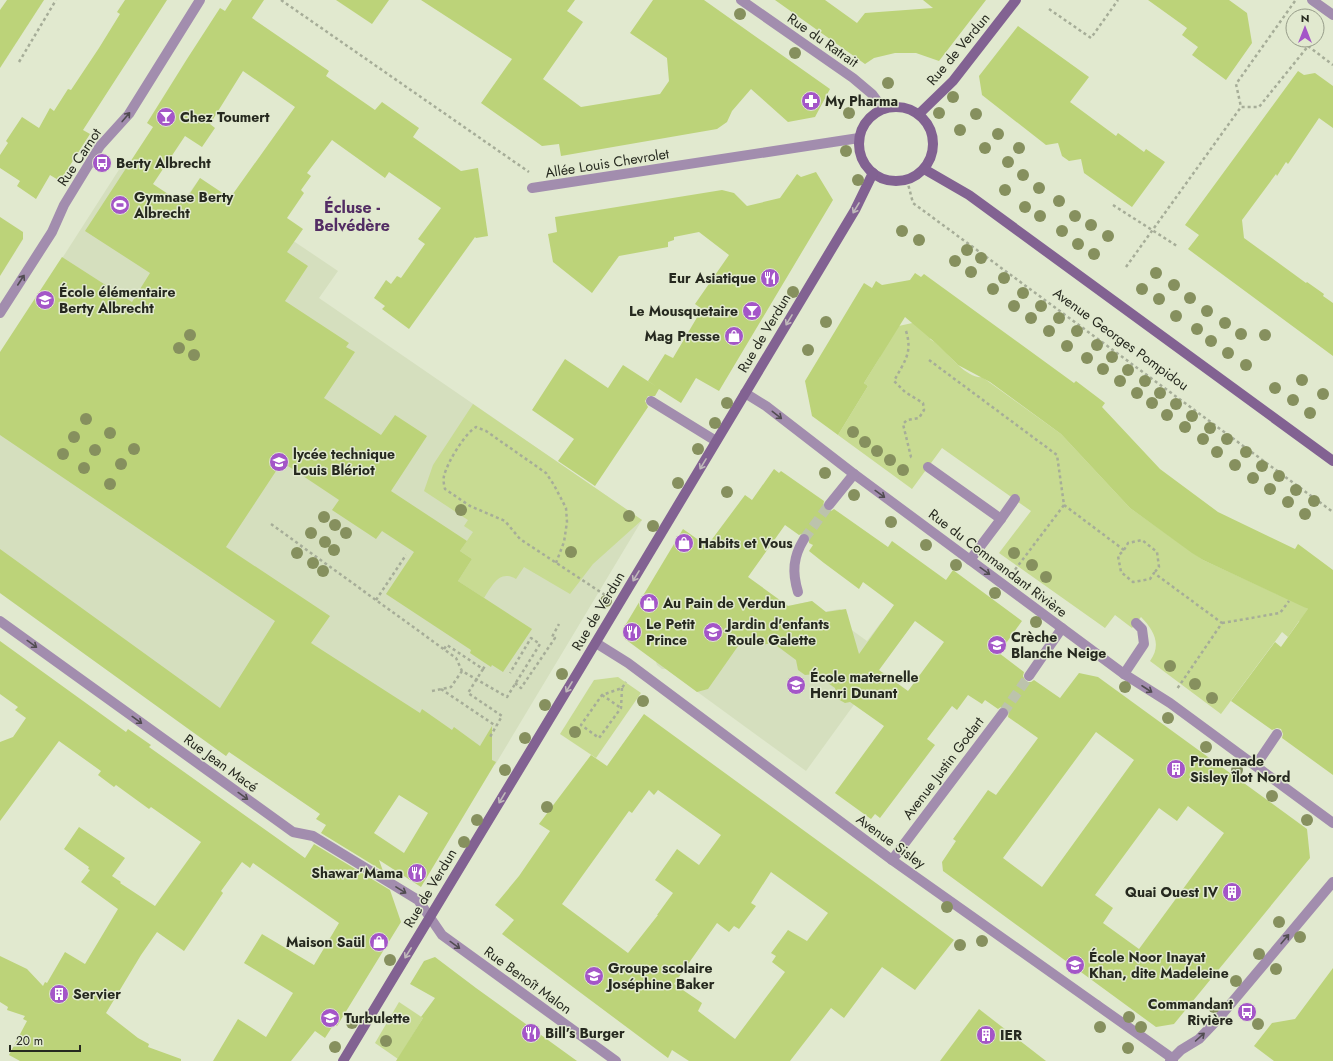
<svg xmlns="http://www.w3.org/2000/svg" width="1333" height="1061" viewBox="0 0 1333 1061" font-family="Jost,sans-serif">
<rect width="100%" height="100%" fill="#e1e9cf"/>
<g fill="#d5dfbe">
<path d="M122,165L182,203L200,178L338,271L319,298L642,520L495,765L301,637L226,756L0,593V355Z"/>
<path d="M748,577L788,606L812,601L822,609L823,612L840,609L848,615L849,628L867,641L882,621L893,620L908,630L806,771L666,669H662L657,665L656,662Z"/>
</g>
<g fill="#c8db92">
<path d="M917,322L933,334L930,339C933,342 940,344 943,348C949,357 969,379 982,377L1061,434L1130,508L1203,560L1279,595L1283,591L1320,618L1299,621L1288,637L1282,632L1221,714L1150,661C1162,645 1154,630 1141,617L1132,628L1115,615L1105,628L999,553L1031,511L942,448L912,489L838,435L868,386L864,383L880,357L875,353L894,327Z"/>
<path d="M473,404L642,520L593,564L570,594L524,567L516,579C499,569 492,586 484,598L458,581L472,559L460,551L473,532L464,526L468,520L424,491L433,465Z"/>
<path d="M618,677L641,693L596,758L560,734L594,680Z"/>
<path d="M399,1002L423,1018L398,1059L375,1043Z"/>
</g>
<g fill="#bcd379" fill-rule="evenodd">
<path d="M7,0H44L0,68V10Z"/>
<path d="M125,0H167L83,130L90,134L60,181L50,175L36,199L17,186L20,181L0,168V155L8,143L6,141L22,117L39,128L50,108L54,111L68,89L71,90L99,48L120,14L117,12Z"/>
<path d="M232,0H264L252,18L329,71L326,76L375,110L382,102L419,128L413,137L461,171L478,168L488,236L476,238L475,237L409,329L382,309L385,306L374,298L386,280L391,284L397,276L401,278L425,244L418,239L441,208L389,172L385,178L332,140L307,173L311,176L301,190L304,193L287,218L303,229L287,252L308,266L285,301L349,343L346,347L355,352L324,398L381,435L395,415L427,436L391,491L467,541L460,551L472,559L458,581L532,629L503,672L492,665L491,667L470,653L471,650L386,594L414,552L382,531L376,539L332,510L339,500L282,462L226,547L330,616L311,643L420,713L422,709L452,730L454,727L480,746L492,726V760L496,762L421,887L379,860L383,871L321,833L326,825L316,819L320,814L229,752L226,756L0,593V549L220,708L275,621L0,435V352L62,257L132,302L150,273L85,231L153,127L147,123L187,59L220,8L225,11ZM243,71L295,107L230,198L200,178L183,204L153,184L185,136L202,147L215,128L210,124ZM399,795L428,813L404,853L374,833Z"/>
<path d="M336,0H389L372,24Z"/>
<path d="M421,0H575L567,11L583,22L543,79L581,107L660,94L669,81L667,58L630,33L653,0H704L830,89L815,117L788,122L751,89L732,111L727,122L717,129L561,156L559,144L542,146L481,103L512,59Z"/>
<path d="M775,0H825L857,23L865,13L933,8L923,0H986L939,61L916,53H895L874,58L865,64Z"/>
<path d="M1148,0H1229L1247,13L1252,43L1226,80L1192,55L1198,47L1182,35L1187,28Z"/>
<path d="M1018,26L1089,77L1070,102L1116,136L1118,133L1144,152L1146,149L1165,162L1132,207L1084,173L1081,159L1069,161L1062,156L1058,143L1046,145L982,95L979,76Z"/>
<path d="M1298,71L1304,75L1315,73L1333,86V128L1319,118L1288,164L1286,162L1277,176L1276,174L1242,220L1244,238L1306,283L1307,282L1324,294L1323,296L1333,303V356L1188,249L1199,235L1185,225Z"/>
<path d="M816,172L833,200L719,391L696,378L681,403L659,389L655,396H648L645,401L648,407L595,486L558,461L574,439L532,410L565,359L608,388L623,365L657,387L648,381L665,354L673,358L702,309L695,304L729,255L699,232L674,237V240L668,242V247L619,256L592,293L553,262L548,234L557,232L555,217L722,190L734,193L747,206L780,198L797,174L801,177Z"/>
<path d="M0,217L23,232V239L0,276Z"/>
<path d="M915,273L921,277L924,274L1074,383L1076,381L1105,403L1102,407L1160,469L1218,512L1295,549L1298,544L1333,570V775L1282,738L1283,734L1281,729L1277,728L1272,730L1231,701L1275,642L1281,647L1308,609L1203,560L1192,553L1130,508L1061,434L990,382L958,365L938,345L905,317L864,383L868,386L838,435L812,416L805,381L864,283L872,288L876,281L882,285L910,280Z"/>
<path d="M774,469L779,473L781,471L824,501L823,507L825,510L831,511L834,509L888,547L892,541L946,580L953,570L1022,621L999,653L1024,672L1023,676L1026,682H1031L1034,680L1060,698L1079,673L1098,677L1307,829L1310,858L1174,1024L1156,1027L943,871L942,862L956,841L953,839L988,790L996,795L1038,738L1008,717L1009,711L1007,708L1001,707L998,709L985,700L982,704L968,695L957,710L952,706L927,739L935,745L880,818L875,814L871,819L835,793L884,726L850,702L845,703L836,698L835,688L815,674L805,675L798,670L796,660L773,643L754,646L743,639L708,689L697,692L625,639L623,629L683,529L707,546L745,495L752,500ZM785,525L799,535L804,533L809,535V543L813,545L809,551L824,563L859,589L863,582L894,605L859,654L846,609L826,612L812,601L788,606L748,577ZM915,621L944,642L908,691L879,670ZM1096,732L1134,760L1042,887L1003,858ZM1188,806L1224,833L1139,949L1103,923L1113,908L1095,895L1159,808L1177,821Z"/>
<path d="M0,641L126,732L128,729L151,745L149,747L305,858L314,844L390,890L401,922L337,1026L334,1024L325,1038L315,1031L291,1061H213L238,1019L266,1037L293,993L244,963L262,934L314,965L339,923L253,863L250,868L242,862L221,891L223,893L184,951L157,932L141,955L106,1013L138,1038L149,1044L148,1047L181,1059V1061H20L9,1055L27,1021L23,1019L25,1016L7,1010L8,1007L0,1002V956L27,969L43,986L45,982L47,983L65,952L85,964L118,909L81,882L90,870L88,869L89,867L64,849L79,827L125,858L112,876L121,882L120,883L155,906L201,842L151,807L149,809L116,785L114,787L98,775L101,771L59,741L0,821V742L13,737L26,718L15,710L18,707L0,694Z"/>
<path d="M644,714L954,940L915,990L882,967L844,1018L831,1008L790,1061H689L672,1050L668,1058L502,934L514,920L495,905L519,876L550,831L539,824L591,755L607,766ZM649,790L654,795L658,790L721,835L699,865L677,849L655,880L673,893L657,915H658L628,953L562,904L629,811L632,813ZM771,872L828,913L807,941L788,930L771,953L776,956L772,962L785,972L735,1039L698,1011L702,1003L674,984L717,923L729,932L734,926L739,929L756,906L751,903Z"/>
<path d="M435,957L476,988L577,1061H396L423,1018L421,1017L435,998L410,984L424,961Z"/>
<path d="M1333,968V1061H1274L1254,1046L1272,1023L1295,1019Z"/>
<path d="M979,1009L1046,1061H940Z"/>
</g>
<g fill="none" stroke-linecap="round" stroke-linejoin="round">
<g stroke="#bcc3ac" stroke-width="10" stroke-dasharray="10 5" stroke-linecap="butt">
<path d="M804,539L829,505"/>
<path d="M1003,713L1029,676"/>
</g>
<g stroke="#a6ad98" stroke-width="2.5" stroke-dasharray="3 3" stroke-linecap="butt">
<path d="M281,0L529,172"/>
<path d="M1295,1L1236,84L1241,107H1259L1313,40"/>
<path d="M1049,9L1091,38L1118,0"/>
<path d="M1317,35L1323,28"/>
<path d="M1308,46L1333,65"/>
<path d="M19,62L56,0"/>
<path d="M907,180L913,203L1333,512"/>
<path d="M1113,205L1177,246"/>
<path d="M1126,267L1241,107"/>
<path d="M906,331C913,353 904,362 894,381L905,392L923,403L924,410L919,418L907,420L903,424L911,457L914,458"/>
<path d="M929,360L1057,455L1064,505L1014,571"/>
<path d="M1064,505L1124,550L1118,556L1121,572L1133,582L1150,579L1154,573L1222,623L1177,689"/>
<path d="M271,524L456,658L462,671L507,697L540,644L531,638L510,673"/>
<path d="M1124,550L1128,543L1142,540L1157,552L1159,567L1154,573"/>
<path d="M556,563L564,542L567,522L566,508L554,485L546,473L486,431L476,427C465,433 447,463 444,476C443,480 444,485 445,489L470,506L505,521L520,539L605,595"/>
<path d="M376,600L406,555"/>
<path d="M1222,623L1280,613L1289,601"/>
<path d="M444,649L447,645L483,669L485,666"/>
<path d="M483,669L468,693L502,716L490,737"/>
<path d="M515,683L521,688L555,638L552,637L559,624"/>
<path d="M622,688L621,708L599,738L581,725L602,695L622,688L626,682"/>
<path d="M441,689L496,726"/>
<path d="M432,691L451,687L462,671"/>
<path d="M602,695L621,708"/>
</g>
<g stroke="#a28dae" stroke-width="10">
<path d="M651,401L716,441"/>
<path d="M928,467L1001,519L970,560"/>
<path d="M1001,519L1015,499"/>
<path d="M1124,674L1144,644L1142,629L1136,623"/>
<path d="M1256,765L1277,734"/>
<path d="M1097,1005L1172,1058L1173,1061"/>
</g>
<g stroke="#a28dae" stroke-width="10">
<path d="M741,0L853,78L872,94L883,109"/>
<path d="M1312,0L1333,15"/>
<path d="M532,188L859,138"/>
<path d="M0,313L52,232L64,205L100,146L129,114L200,0"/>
<path d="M745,393L766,406L854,474L1124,674L1170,703L1333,823"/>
<path d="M829,505L854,474"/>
<path d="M798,592C792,572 793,557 804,539"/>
<path d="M0,621L293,832L313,836L418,900L442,935L616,1061"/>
<path d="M596,643L628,663L892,860L1097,1005"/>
<path d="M1029,676L1062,628"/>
<path d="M892,860L1003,713"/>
<path d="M1170,1061L1181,1050L1199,1039L1218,1019L1333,882"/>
</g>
<g stroke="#826292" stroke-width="10">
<circle cx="896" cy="144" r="37"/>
<path d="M919,114L953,81L1016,0"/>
<path d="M924,169L969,195L1333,461"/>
<path d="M343,1061L581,667L855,210L873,173"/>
</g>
</g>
<g fill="#86905e">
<circle cx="740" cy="14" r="6"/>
<circle cx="795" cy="53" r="6"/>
<circle cx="888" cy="83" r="6"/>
<circle cx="953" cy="97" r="6"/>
<circle cx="849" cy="113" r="6"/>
<circle cx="939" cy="113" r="6"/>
<circle cx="976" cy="114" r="6"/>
<circle cx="960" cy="130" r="6"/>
<circle cx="998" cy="134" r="6"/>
<circle cx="985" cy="148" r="6"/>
<circle cx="1019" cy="148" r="6"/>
<circle cx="846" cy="151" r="6"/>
<circle cx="1008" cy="162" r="6"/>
<circle cx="1023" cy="175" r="6"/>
<circle cx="858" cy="180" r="6"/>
<circle cx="1039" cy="188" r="6"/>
<circle cx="1005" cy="190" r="6"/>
<circle cx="1059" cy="201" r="6"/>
<circle cx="1025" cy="207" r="6"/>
<circle cx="1040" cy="216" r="6"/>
<circle cx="1075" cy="216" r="6"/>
<circle cx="1091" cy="225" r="6"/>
<circle cx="902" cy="231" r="6"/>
<circle cx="1062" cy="231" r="6"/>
<circle cx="1108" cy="236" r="6"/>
<circle cx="919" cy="240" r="6"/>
<circle cx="1078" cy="244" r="6"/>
<circle cx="967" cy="250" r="6"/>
<circle cx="1094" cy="254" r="6"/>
<circle cx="981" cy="258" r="6"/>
<circle cx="955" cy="261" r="6"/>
<circle cx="971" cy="272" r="6"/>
<circle cx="1156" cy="273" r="6"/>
<circle cx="1004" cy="278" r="6"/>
<circle cx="1174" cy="285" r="6"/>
<circle cx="993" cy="289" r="6"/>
<circle cx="1142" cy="289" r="6"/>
<circle cx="793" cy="292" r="6"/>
<circle cx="1023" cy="293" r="6"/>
<circle cx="1190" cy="298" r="6"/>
<circle cx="1159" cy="299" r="6"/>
<circle cx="1014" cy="306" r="6"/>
<circle cx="1041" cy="306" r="6"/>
<circle cx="1207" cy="311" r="6"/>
<circle cx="1176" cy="316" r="6"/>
<circle cx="1031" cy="318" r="6"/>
<circle cx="1059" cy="318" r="6"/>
<circle cx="826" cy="322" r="6"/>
<circle cx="1225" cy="323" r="6"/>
<circle cx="1197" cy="329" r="6"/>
<circle cx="1049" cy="331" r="6"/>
<circle cx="1077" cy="331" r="6"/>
<circle cx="1241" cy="334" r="6"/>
<circle cx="190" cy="335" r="6"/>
<circle cx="1265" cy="335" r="6"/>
<circle cx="1211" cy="341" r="6"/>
<circle cx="1097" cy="345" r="6"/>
<circle cx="1067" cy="346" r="6"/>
<circle cx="179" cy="348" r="6"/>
<circle cx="808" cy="350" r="6"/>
<circle cx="1228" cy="353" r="6"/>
<circle cx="194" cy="355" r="6"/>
<circle cx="1112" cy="357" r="6"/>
<circle cx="1087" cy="358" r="6"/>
<circle cx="1246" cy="365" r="6"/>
<circle cx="1103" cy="369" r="6"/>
<circle cx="1128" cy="370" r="6"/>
<circle cx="1302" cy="380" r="6"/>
<circle cx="1120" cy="381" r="6"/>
<circle cx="1145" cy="381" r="6"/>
<circle cx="1275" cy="388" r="6"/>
<circle cx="1137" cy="393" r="6"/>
<circle cx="1160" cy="393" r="6"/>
<circle cx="1323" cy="394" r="6"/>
<circle cx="1293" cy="400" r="6"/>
<circle cx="727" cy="403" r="6"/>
<circle cx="1152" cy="403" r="6"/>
<circle cx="1176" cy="404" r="6"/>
<circle cx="1310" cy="413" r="6"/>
<circle cx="1167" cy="415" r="6"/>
<circle cx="1192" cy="416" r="6"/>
<circle cx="86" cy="419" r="6"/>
<circle cx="715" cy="423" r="6"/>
<circle cx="1185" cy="427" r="6"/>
<circle cx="1210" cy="428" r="6"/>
<circle cx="853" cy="432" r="6"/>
<circle cx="110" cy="433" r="6"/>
<circle cx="74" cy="437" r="6"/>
<circle cx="1203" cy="439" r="6"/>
<circle cx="1227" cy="439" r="6"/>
<circle cx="865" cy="442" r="6"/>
<circle cx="134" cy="449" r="6"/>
<circle cx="698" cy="449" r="6"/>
<circle cx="95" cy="450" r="6"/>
<circle cx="877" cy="451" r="6"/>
<circle cx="1217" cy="452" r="6"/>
<circle cx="1246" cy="452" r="6"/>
<circle cx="63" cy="454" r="6"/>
<circle cx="890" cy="460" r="6"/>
<circle cx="121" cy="464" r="6"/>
<circle cx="1235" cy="465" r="6"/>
<circle cx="1262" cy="466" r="6"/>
<circle cx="84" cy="468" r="6"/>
<circle cx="903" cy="470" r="6"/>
<circle cx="825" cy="473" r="6"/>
<circle cx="1279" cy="476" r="6"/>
<circle cx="1253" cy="478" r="6"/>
<circle cx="678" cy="483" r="6"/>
<circle cx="110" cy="484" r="6"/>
<circle cx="1270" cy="489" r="6"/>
<circle cx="1296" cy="490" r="6"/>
<circle cx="727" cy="492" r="6"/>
<circle cx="854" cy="495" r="6"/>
<circle cx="1314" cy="501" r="6"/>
<circle cx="1288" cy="502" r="6"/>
<circle cx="461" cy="510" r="6"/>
<circle cx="1305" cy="514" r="6"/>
<circle cx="629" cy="516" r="6"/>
<circle cx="324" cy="517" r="6"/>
<circle cx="891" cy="522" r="6"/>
<circle cx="335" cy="525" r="6"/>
<circle cx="653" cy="526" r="6"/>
<circle cx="311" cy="533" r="6"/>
<circle cx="346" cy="533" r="6"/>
<circle cx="325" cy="542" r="6"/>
<circle cx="926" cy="545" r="6"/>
<circle cx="334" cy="550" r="6"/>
<circle cx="571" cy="552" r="6"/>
<circle cx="297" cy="553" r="6"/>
<circle cx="1014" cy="553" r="6"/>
<circle cx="313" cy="563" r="6"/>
<circle cx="956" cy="565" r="6"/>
<circle cx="1032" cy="565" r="6"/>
<circle cx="323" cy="571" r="6"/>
<circle cx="1046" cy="577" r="6"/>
<circle cx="995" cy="593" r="6"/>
<circle cx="606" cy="601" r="6"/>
<circle cx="1036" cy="622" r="6"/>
<circle cx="1170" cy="666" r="6"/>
<circle cx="562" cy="674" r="6"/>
<circle cx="1195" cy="684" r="6"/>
<circle cx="1125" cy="687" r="6"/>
<circle cx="1212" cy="698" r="6"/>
<circle cx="643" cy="701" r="6"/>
<circle cx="545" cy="705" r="6"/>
<circle cx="1168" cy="718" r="6"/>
<circle cx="575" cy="732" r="6"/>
<circle cx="525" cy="738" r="6"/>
<circle cx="1206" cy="747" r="6"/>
<circle cx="505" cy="770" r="6"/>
<circle cx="1237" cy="770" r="6"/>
<circle cx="1272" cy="796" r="6"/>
<circle cx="547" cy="807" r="6"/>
<circle cx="477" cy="820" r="6"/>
<circle cx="1307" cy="820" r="6"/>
<circle cx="464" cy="842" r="6"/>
<circle cx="947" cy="907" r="6"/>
<circle cx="1279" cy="922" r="6"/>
<circle cx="1300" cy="937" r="6"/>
<circle cx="982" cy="941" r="6"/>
<circle cx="960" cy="945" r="6"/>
<circle cx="1259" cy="954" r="6"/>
<circle cx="390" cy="960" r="6"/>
<circle cx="1276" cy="969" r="6"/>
<circle cx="1236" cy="981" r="6"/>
<circle cx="1214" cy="1007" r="6"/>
<circle cx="1129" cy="1017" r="6"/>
<circle cx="352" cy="1023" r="6"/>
<circle cx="1258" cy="1024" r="6"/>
<circle cx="1100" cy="1027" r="6"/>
<circle cx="1141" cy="1027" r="6"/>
<circle cx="386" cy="1041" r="6"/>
<circle cx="335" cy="1047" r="6"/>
<circle cx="1128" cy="1048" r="6"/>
</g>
<defs><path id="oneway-shaft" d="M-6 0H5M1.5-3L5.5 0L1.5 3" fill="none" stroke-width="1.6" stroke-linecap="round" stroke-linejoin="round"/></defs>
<g stroke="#514c51">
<use href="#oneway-shaft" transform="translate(126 117) rotate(-50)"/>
<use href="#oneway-shaft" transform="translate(21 280) rotate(-57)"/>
<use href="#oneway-shaft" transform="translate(777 415) rotate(38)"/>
<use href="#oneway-shaft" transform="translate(880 494) rotate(36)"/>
<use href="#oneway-shaft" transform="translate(985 571) rotate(36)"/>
<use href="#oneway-shaft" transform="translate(32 644) rotate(36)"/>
<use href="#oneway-shaft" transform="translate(1147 689) rotate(33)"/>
<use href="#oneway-shaft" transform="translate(137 720) rotate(36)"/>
<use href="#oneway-shaft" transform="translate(243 796) rotate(36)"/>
<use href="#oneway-shaft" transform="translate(401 890) rotate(32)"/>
<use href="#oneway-shaft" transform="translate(1285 939) rotate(-50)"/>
<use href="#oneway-shaft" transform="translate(455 945) rotate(36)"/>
<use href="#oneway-shaft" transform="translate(1200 1037) rotate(-42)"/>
</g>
<g stroke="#c0baba">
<use href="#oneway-shaft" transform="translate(856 208) rotate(121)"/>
<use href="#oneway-shaft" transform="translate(789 320) rotate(121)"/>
<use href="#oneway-shaft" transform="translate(703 464) rotate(121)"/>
<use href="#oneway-shaft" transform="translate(636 576) rotate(121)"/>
<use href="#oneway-shaft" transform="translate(569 687) rotate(121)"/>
<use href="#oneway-shaft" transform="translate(502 798) rotate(121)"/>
<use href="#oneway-shaft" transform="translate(408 953) rotate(122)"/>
</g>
<defs>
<g id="pharmacy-disc" transform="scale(1)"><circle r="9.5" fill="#a456c8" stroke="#e1e9cf"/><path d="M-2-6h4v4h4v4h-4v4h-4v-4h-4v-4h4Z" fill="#fff"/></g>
<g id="bar-disc" transform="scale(1)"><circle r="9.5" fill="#a456c8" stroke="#e1e9cf"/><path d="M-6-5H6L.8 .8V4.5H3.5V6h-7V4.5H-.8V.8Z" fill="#fff"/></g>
<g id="bus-disc" transform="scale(1)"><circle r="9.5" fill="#a456c8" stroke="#e1e9cf"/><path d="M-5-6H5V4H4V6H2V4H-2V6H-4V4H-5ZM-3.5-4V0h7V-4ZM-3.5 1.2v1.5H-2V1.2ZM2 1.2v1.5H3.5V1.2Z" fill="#fff"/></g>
<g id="stadium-disc" transform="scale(1)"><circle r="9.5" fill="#a456c8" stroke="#e1e9cf"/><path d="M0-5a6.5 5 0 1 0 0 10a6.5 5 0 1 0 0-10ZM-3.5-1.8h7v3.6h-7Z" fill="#fff"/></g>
<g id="restaurant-disc" transform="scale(1)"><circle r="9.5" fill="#a456c8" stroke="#e1e9cf"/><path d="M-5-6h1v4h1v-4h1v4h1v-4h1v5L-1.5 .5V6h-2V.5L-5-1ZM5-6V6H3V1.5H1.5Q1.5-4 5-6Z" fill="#fff"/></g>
<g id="school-disc" transform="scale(1)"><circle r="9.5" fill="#a456c8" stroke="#e1e9cf"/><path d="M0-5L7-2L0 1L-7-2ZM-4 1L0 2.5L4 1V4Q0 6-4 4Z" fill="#fff"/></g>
<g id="shop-disc" transform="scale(1)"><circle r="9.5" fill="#a456c8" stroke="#e1e9cf"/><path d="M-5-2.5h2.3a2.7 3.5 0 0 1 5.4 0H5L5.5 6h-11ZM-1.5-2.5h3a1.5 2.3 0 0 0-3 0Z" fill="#fff"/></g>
<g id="building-disc" transform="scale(1)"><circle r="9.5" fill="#a456c8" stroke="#e1e9cf"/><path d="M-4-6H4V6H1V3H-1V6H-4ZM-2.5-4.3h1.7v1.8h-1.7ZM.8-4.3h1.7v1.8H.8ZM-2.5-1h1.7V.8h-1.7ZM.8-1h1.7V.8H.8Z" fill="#fff"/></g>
</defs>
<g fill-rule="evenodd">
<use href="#pharmacy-disc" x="811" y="101"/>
<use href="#bar-disc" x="166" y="117"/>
<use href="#bus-disc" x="102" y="163"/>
<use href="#stadium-disc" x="120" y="205"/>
<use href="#restaurant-disc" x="770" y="278"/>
<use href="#school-disc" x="45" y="300"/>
<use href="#bar-disc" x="752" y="311"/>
<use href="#shop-disc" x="734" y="336"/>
<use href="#school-disc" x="279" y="462"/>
<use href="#shop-disc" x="684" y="543"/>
<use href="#shop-disc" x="649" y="603"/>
<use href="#restaurant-disc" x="632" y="632"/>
<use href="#school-disc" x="713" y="632"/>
<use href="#school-disc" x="997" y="645"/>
<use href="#school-disc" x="796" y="685"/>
<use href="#building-disc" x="1176" y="769"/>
<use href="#restaurant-disc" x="417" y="873"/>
<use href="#building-disc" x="1232" y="892"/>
<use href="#shop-disc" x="379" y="942"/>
<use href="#school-disc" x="1075" y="965"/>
<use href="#school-disc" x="594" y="976"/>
<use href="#building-disc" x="59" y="994"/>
<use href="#bus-disc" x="1247" y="1012"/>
<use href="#school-disc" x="330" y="1018"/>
<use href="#restaurant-disc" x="531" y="1033"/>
<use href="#building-disc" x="986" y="1035"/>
</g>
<g text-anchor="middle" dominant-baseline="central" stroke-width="3" stroke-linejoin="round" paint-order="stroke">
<g font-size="14" fill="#26291f" stroke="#e1e9cf">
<text transform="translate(823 40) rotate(35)">Rue du Ratrait</text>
<text transform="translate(958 49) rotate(-50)">Rue de Verdun</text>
<text transform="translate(79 157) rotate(-56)">Rue Carnot</text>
<text transform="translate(607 163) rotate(-9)">Allée Louis Chevrolet</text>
<text transform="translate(764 333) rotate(-59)">Rue de Verdun</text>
<text transform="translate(1121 339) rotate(36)">Avenue Georges Pompidou</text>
<text transform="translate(998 563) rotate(37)">Rue du Commandant Rivière</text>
<text transform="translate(598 611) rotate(-59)">Rue de Verdun</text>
<text transform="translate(221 763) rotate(36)">Rue Jean Macé</text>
<text transform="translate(943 768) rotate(-53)">Avenue Justin Godart</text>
<text transform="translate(891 841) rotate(36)">Avenue Sisley</text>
<text transform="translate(430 888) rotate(-59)">Rue de Verdun</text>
<text transform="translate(528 980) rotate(36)">Rue Benoît Malon</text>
</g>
<g font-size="14" font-weight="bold" fill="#26291f" stroke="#e1e9cf" text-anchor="start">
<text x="825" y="101">My Pharma</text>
<text x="180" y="117">Chez Toumert</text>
<text x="116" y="163">Berty Albrecht</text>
<text x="134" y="197">Gymnase Berty<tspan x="134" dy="16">Albrecht</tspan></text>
<text x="756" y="278" text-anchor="end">Eur Asiatique</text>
<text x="59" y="292">École élémentaire<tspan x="59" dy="16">Berty Albrecht</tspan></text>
<text x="738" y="311" text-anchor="end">Le Mousquetaire</text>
<text x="720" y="336" text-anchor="end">Mag Presse</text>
<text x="293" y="454">lycée technique<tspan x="293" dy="16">Louis Blériot</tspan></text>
<text x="698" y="543">Habits et Vous</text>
<text x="663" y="603">Au Pain de Verdun</text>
<text x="646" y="624">Le Petit<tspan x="646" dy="16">Prince</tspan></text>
<text x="727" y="624">Jardin d'enfants<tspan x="727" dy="16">Roule Galette</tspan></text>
<text x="1011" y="637">Crèche<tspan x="1011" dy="16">Blanche Neige</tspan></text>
<text x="810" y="677">École maternelle<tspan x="810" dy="16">Henri Dunant</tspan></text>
<text x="1190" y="761">Promenade<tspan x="1190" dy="16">Sisley îlot Nord</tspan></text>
<text x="403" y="873" text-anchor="end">Shawar’Mama</text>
<text x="1218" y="892" text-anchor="end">Quai Ouest IV</text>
<text x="365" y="942" text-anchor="end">Maison Saül</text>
<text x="1089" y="957">École Noor Inayat<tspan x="1089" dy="16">Khan, dite Madeleine</tspan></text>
<text x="608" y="968">Groupe scolaire<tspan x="608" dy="16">Joséphine Baker</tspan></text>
<text x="73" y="994">Servier</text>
<text x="1233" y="1004" text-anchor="end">Commandant<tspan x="1233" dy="16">Rivière</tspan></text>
<text x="344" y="1018">Turbulette</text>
<text x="545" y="1033">Bill’s Burger</text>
<text x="1000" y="1035">IER</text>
</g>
<g font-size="16" font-weight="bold" fill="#532d64" stroke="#e1e9cf">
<text x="352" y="207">Écluse -<tspan x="352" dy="18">Belvédère</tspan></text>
</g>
</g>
<g transform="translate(1305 28)"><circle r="19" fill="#e1e9cf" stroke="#969c89"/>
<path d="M0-3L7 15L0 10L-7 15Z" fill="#a456c8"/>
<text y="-6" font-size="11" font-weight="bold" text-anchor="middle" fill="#26291f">N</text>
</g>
<path d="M10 1045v6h70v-6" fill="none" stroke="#26291f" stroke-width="2"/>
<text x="16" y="1045" font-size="12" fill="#26291f" stroke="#e1e9cf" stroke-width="3" paint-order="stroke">20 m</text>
</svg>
